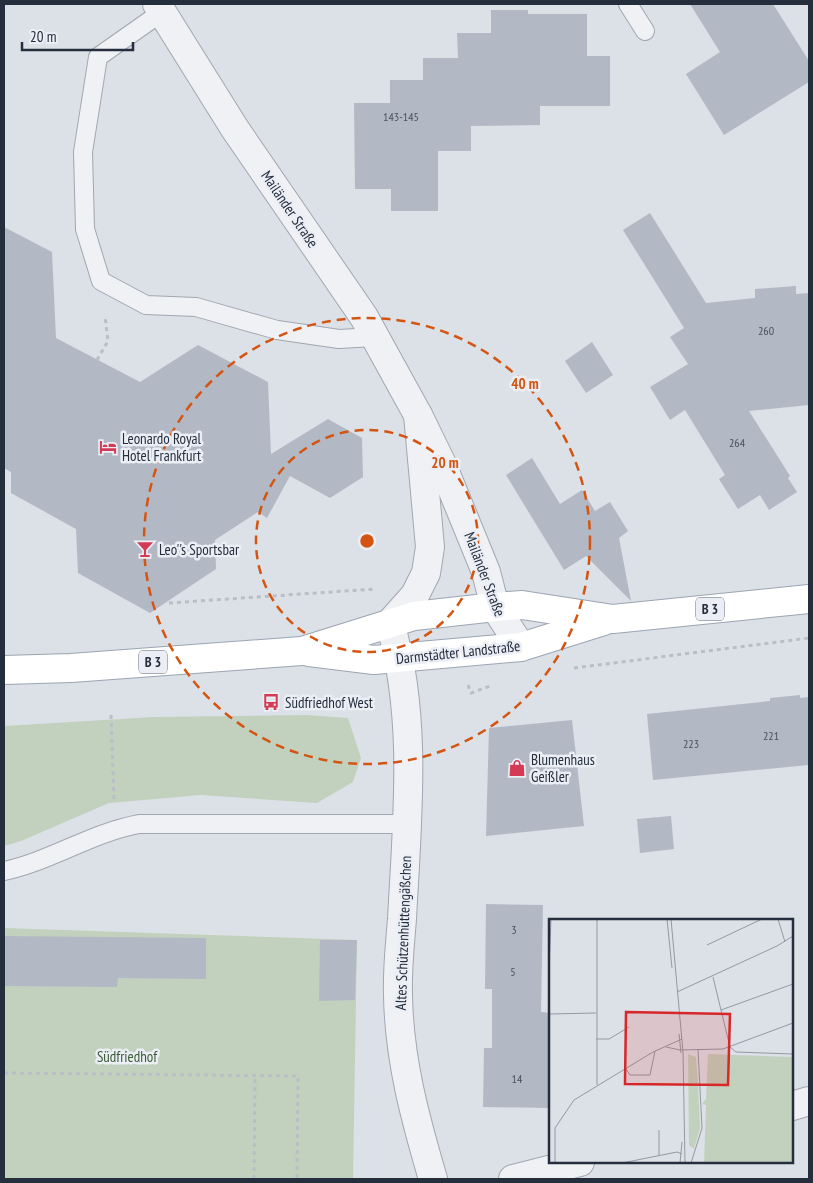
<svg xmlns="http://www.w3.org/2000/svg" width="813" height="1183" viewBox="0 0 813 1183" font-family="'PT Sans Narrow',sans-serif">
<rect width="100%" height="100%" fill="#dce0e7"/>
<g fill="#c2d1bd">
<path d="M307,715L348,718L361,758L353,782L317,803L201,795L109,803L21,841L4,846V726L154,717Z"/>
<path d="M4,928L357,940L353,1179H4Z"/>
</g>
<g fill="#b3b9c4">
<path d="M690,4H773L809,61V82L724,135L686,74L720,52Z"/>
<path d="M491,10H528V14H587V56H610V106H540V125L471,126V151H438V211H391V189H355L354,103H390V80H423V58H458L457,33H491Z"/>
<path d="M650,213L706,303L755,298V289L796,286V294L809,293V405L749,411L790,476L788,478L797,492L769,510L760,495L738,509L719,479L725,475L685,410L670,420L650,387L688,364L670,337L684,328L623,230Z"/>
<path d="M4,227L52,252L56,338L140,382L198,345L268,382L271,454L328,419L362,438L363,477L330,498L290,476L267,518L258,512L215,540L216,569L150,613L78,573L76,529L11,493V472L4,468Z"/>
<path d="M592,342L613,375L586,393L565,361Z"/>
<path d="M532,458L560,504L582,490L595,511L610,502L628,531L619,538L631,601L586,556L564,570L506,475Z"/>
<path d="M800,695V698L809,697V765L653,780L647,714L770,701V698Z"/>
<path d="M572,720L584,826L486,836L489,728Z"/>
<path d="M671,816L674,849L640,853L637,819Z"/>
<path d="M486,904L543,905L541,1012L550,1013V1108L483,1107L484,1048H492V989H485Z"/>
<path d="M4,936L206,938V979L118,978L117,987L4,986Z"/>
<path d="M320,940H357L355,1000L319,1001Z"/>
</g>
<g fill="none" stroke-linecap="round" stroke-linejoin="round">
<g stroke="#a1a7b1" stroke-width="20">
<g id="service">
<path d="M628,4L645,31"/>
<path d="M162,12L98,57L83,152L85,229L101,281L146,305L196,307L277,330L339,339L375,337"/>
<path d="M4,871C51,861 91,833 139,824H407"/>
</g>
</g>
<g stroke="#a1a7b1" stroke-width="30">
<g id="minor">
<path d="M157,4L235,129L364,317L418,415L441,462L486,572L495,607L521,647"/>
<path d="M418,415L430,547L426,573L415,595L390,623C418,718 407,821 402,919C400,944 397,970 398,995C399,1059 415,1118 433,1179"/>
<path d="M792,1106L809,1101"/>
<path d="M513,1179L580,1162"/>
</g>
</g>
<g stroke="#9ba5b3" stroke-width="30">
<g id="primary">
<path d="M309,652L374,660L521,647L604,621"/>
<path d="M4,670L71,668L302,651L414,616L495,607L522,605L613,619L809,599"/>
</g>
</g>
<g stroke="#babec5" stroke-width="3" stroke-dasharray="4 4" stroke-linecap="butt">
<path d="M97,360L108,341L105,316"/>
<path d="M169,603L375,589"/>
<path d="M574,668L809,638"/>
<path d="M468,685L471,693L493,685"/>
<path d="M111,715L114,800"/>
<path d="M4,1073L298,1076L297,1179"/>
<path d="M254,1179L255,1076"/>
</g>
<use href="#service" stroke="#eff1f5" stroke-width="18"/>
<use href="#minor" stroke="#eff1f5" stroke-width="28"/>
<use href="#primary" stroke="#fff" stroke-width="28"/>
</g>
<g fill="none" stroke="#d45511" stroke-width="2.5" stroke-dasharray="9 6">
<circle cx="367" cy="541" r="111"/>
<circle cx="367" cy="541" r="223"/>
</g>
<defs>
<g id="hotel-bare" transform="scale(1.35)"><path d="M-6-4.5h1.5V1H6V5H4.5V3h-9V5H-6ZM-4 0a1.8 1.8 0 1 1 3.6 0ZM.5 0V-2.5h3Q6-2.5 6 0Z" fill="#d23b53" stroke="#ebeff5" stroke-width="2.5" paint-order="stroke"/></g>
<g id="bar-bare" transform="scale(1.35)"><path d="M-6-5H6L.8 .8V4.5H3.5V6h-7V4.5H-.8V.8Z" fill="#d23b53" stroke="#ebeff5" stroke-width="2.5" paint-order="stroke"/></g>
<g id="bus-bare" transform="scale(1.35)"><path d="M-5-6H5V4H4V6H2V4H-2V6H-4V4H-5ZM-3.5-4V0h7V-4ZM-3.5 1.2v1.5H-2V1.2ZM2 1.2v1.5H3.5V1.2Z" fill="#d23b53" stroke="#ebeff5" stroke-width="2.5" paint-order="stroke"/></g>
<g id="shop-bare" transform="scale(1.35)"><path d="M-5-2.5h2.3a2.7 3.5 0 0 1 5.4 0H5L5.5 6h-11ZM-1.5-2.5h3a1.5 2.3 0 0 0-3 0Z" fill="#d23b53" stroke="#ebeff5" stroke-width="2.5" paint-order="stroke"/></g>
</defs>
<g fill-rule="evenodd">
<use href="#hotel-bare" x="108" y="447"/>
<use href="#bar-bare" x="145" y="549"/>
<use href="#bus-bare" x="271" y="702"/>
<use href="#shop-bare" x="517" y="768"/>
</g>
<g text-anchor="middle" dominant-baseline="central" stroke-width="5" stroke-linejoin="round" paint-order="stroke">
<g font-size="12" fill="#48515f">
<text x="401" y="116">143-145</text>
<text x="766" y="330">260</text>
<text x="737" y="442">264</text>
<text x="771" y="735">221</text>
<text x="691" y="743">223</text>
<text x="514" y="929">3</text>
<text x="513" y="971">5</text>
<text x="517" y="1078">14</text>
</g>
<g fill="#ebeff5" stroke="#606874" stroke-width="1">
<rect x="696" y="597.5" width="28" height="23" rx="4"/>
<rect x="139" y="650.5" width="28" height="23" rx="4"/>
</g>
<g font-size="14" font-weight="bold" fill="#252e3d">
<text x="710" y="609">B 3</text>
<text x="153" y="662">B 3</text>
</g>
<g font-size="15" fill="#252e3d" stroke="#ebeff5">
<text transform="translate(290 209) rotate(56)">Mailänder Straße</text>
<text transform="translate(485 574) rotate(69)">Mailänder Straße</text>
<text transform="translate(458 652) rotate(-6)">Darmstädter Landstraße</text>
<text transform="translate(403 933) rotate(-88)">Altes Schützenhüttengäßchen</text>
</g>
<g font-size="15" fill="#252e3d" stroke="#ebeff5" text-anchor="start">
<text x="122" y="438">Leonardo Royal<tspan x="122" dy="17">Hotel Frankfurt</tspan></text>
<text x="159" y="549">Leo''s Sportsbar</text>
<text x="285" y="702">Südfriedhof West</text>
<text x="531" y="759">Blumenhaus<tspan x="531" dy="17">Geißler</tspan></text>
</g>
<g font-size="15" fill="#3a5a32" stroke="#ebeff5">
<text x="127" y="1056">Südfriedhof</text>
</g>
</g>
<g transform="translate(549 919)">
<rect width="244" height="244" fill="#dce0e7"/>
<path d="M139,135L147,138L149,164L151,209L145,230L140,226ZM159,135L244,138V244H155L157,186L153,185L157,180Z" fill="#c2d1bd"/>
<path fill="none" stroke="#9399a3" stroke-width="1" d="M118,0L123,49M122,0L134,133L136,244M229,0L236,23M158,26L213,0M0,48L2,0M164,58L181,128M128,73L228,27L244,17M172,91L244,65M0,95L47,94M130,115L132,134M47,120H60L80,108M117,128L131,131L174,130L244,104M181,128L187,133L244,135M77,150L81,156H101L106,132M48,166V0M110,236V211M6,244V209L25,181L104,133L133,120M73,244L128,233L133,235M131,244L133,223M142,244L153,209L149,130"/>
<path fill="#d62828" fill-opacity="0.15" stroke="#d62828" stroke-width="2.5" d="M77,93L181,95L179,166L76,165Z"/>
<rect width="244" height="244" fill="none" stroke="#252e3d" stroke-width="2.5"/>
</g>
<circle cx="367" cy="541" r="8" fill="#d45511" stroke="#ebeff5" stroke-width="2.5"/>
<g font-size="15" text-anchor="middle" font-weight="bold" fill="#d45511" stroke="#ebeff5" stroke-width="5" stroke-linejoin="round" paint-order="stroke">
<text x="525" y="389">40 m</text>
<text x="445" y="468">20 m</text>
</g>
<rect width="813" height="1183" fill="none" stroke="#252e3d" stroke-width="10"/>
<path d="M22 42v8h111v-8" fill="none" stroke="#252e3d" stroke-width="2.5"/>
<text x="30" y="42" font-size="15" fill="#252e3d" stroke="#ebeff5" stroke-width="4" paint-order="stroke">20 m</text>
</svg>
